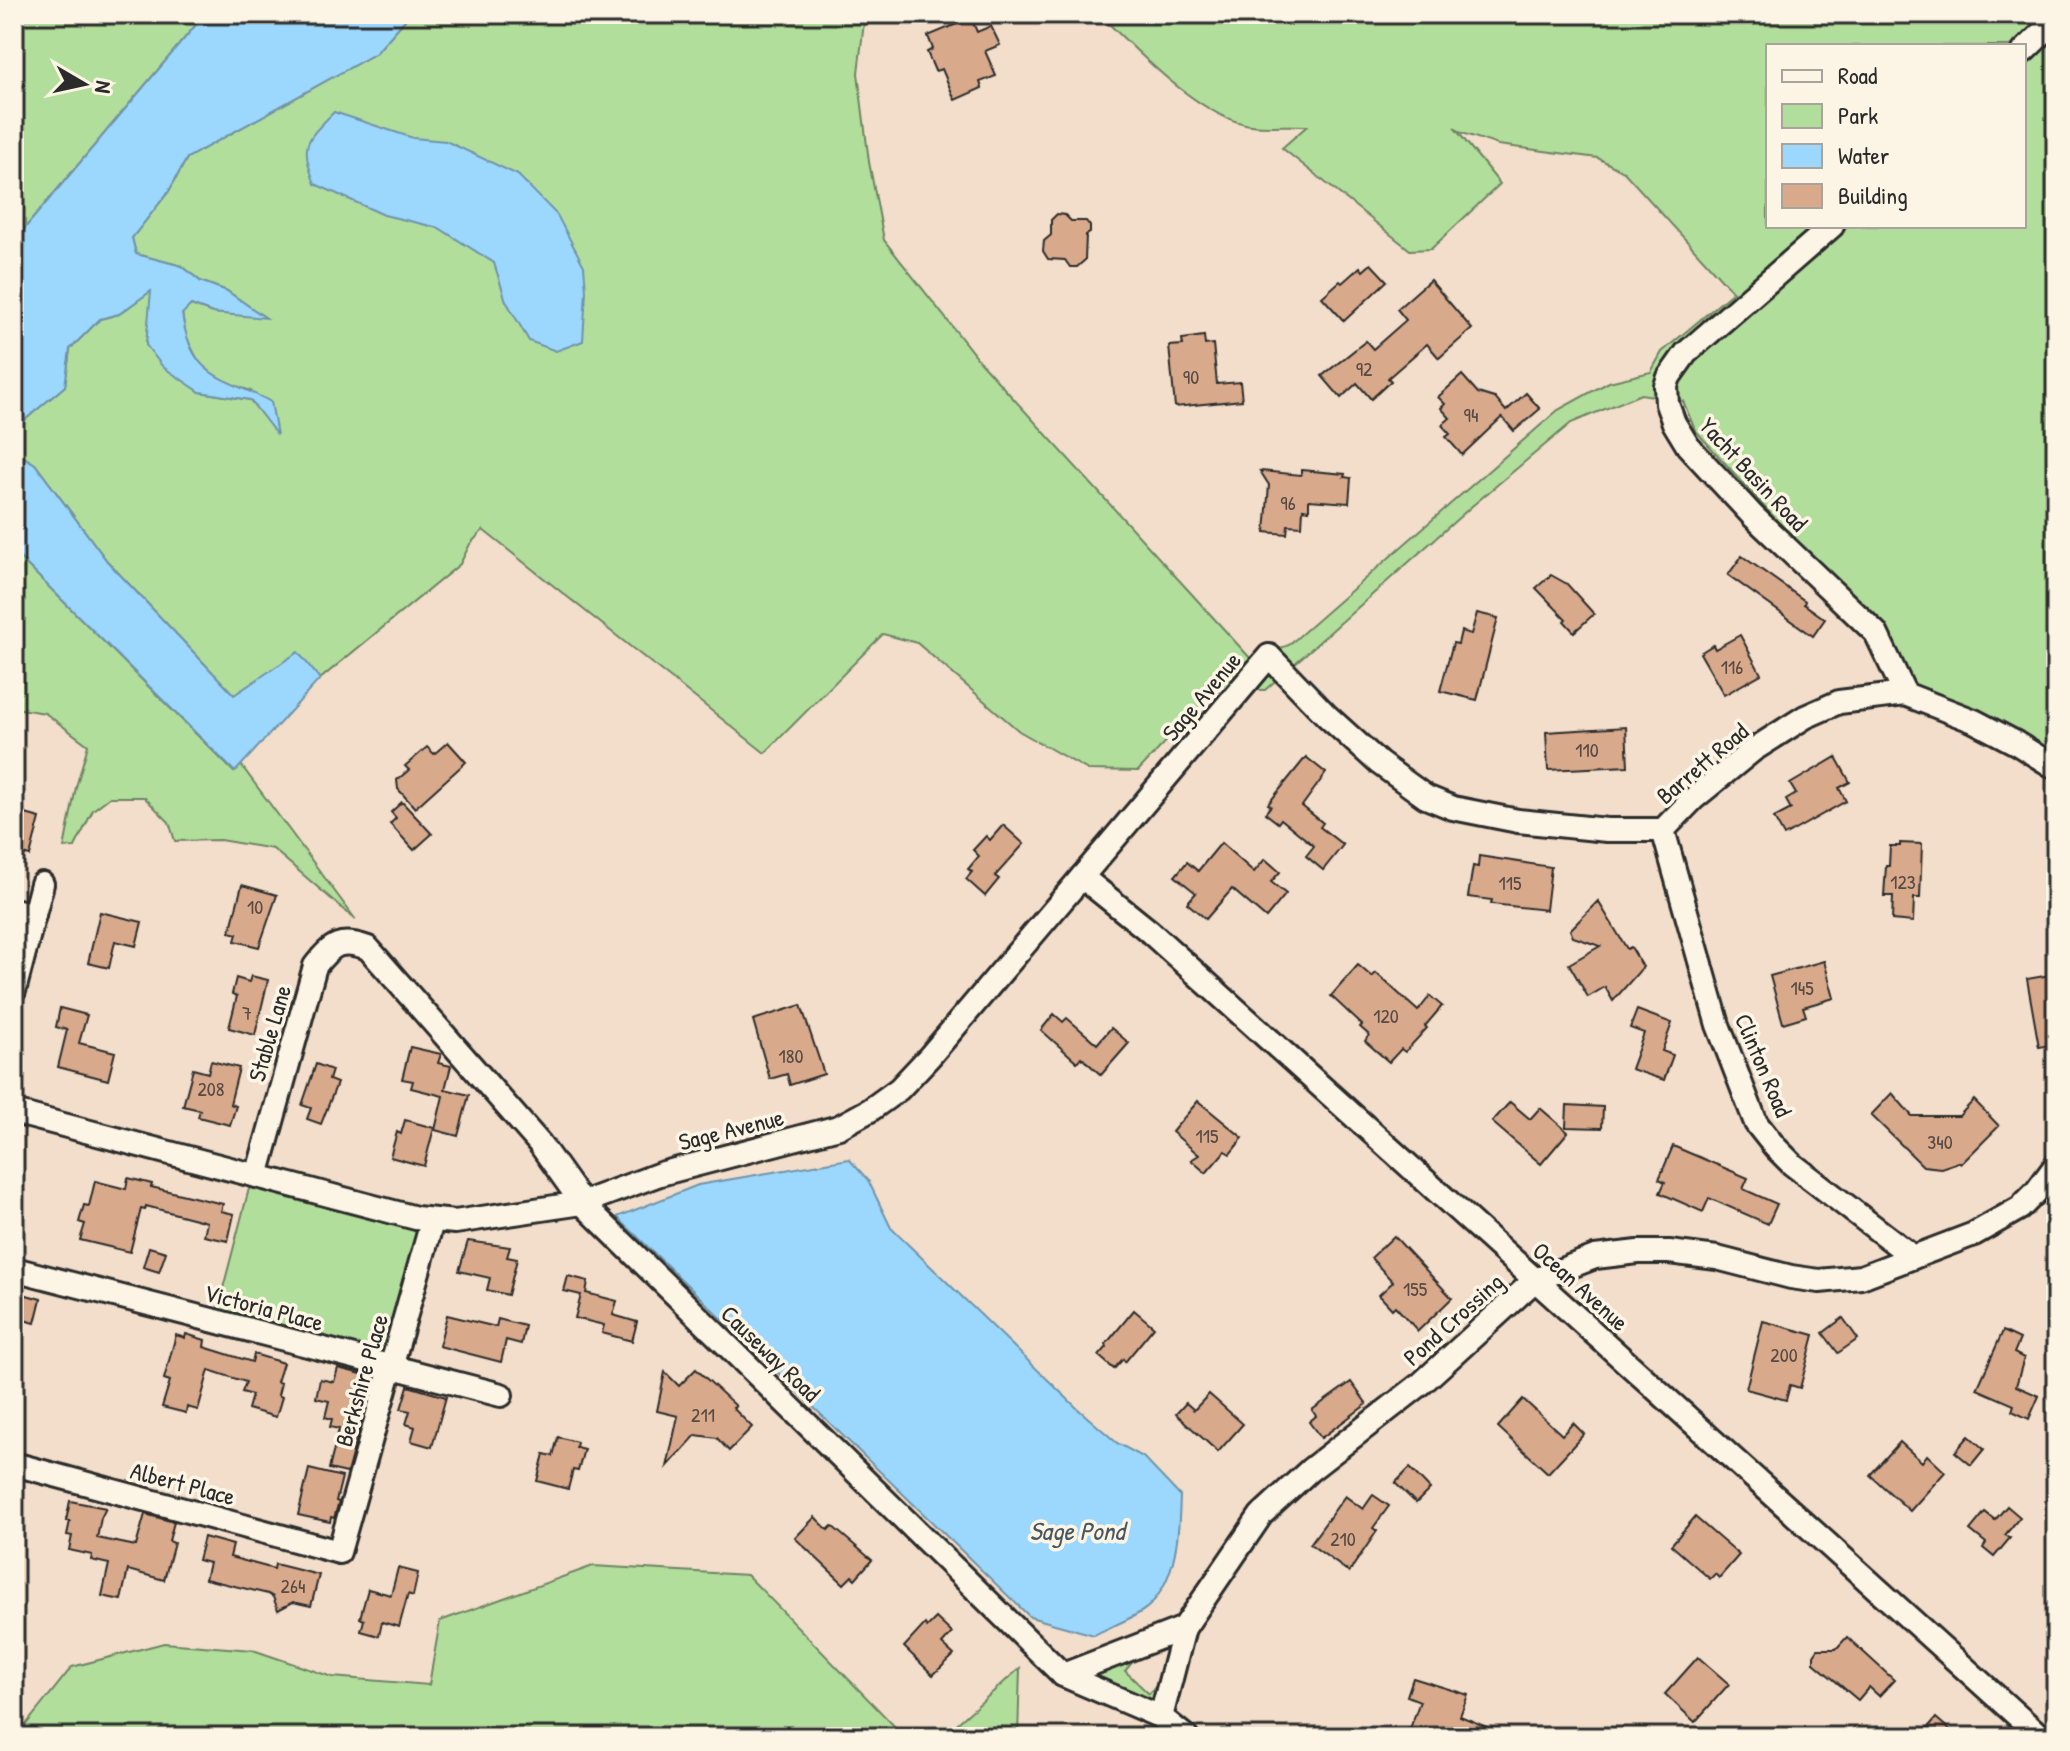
<svg xmlns="http://www.w3.org/2000/svg" width="2070" height="1751" viewBox="0 0 2070 1751" font-family="'Patrick Hand',sans-serif">
<rect width="100%" height="100%" fill="#f2deca"/>
<filter id="ink" filterUnits="userSpaceOnUse"><feTurbulence type="fractalNoise" baseFrequency=".0125" numOctaves="2"/><feDisplacementMap in="SourceGraphic" scale="16" xChannelSelector="R" yChannelSelector="G"/><feConvolveMatrix kernelMatrix="1 2 1 2 8 2 1 2 1" color-interpolation-filters="sRGB"/></filter>
<g filter="url(#ink)">
<g fill="#b2de9c" stroke="#6e8464" stroke-width="2">
<path d="M14,14H205L14,241Z"/>
<path d="M410,14H865L858,73L869,162L884,240L981,363L1251,659L1289,645L1558,410L1609,382L1651,372L1662,352L1733,292L1624,172L1598,158L1498,145L1459,132L1454,127L1500,184L1431,249L1410,250L1282,148L1307,126C1288,125 1269,127 1251,125C1201,119 1135,49 1099,14H2045L2011,46H1768V226H2024V51L2056,21V763L1905,694L1879,634L1695,430L1683,401L1641,394L1571,423L1472,506L1265,690L1216,689L1138,771L1088,770L1019,731L917,643L883,634L765,753L483,530L470,544L460,564L320,679L297,653L235,696L107,561L35,464L14,451V429L65,386L70,349L100,319L119,314L152,290L146,345L200,392L250,400L276,433L251,391L219,380L200,364L186,337L182,313L191,305L213,313L264,317L227,291L200,281L182,266L136,254L132,238L169,191L187,158L376,53Z"/>
<path d="M14,552L234,772L241,765L356,920L273,849L220,840L175,841L169,822L144,797H110L93,810L75,847L64,848L76,787L88,745L45,713L14,708Z"/>
<path d="M252,1177L429,1224L391,1366L215,1319Z"/>
<path d="M593,1566L747,1575L905,1737H16L72,1667L164,1643L253,1650L332,1677L429,1685L440,1621Z"/>
<path d="M1140,1653L1125,1671L1149,1694L1156,1686L1165,1687L1160,1709L1087,1672Z"/>
<path d="M1020,1668L1018,1737H942Z"/>
</g>
<g fill="#9cd8fd" stroke="#6f93a9" stroke-width="2">
<path d="M205,14H410L376,53L187,158L169,191L132,238L136,254L182,266L200,281L227,291L266,318L213,313L191,305L182,314C192,380 221,375 271,402L277,435L250,400L200,392L163,367L146,345L151,291L119,314L100,319L70,349L65,386L14,429V241Z"/>
<path d="M334,112L413,138L446,141L518,175L557,215L584,266L586,291L583,341L556,351L529,341L506,301L494,263L439,228L384,215L315,184C300,144 305,141 334,112Z"/>
<path d="M14,451L35,464L107,561L234,695L298,652L320,679L235,772L14,552Z"/>
<path d="M849,1159L868,1180L891,1228L1078,1409L1117,1443L1143,1457L1180,1496C1179,1532 1177,1577 1150,1605C1140,1616 1109,1627 1094,1635L1030,1617L617,1217L698,1185Z"/>
</g>
<g fill="#d9a98b" stroke="#2b2b2b" stroke-width="2">
<path d="M971,18L977,32L991,26L1000,45L985,51L996,76L980,82L982,88L955,100L942,69L935,71L927,52L933,49L928,36Z"/>
<path d="M1057,214L1065,215L1071,221H1086L1090,226V233L1086,235L1085,260L1077,267H1070L1065,260L1048,259L1043,251L1044,241L1051,235V220Z"/>
<path d="M1371,264L1387,281L1344,321L1322,297L1340,281L1342,283L1360,267L1363,271Z"/>
<path d="M1430,280L1472,329L1439,358L1427,344L1388,378L1391,381L1371,399L1357,383L1341,398L1322,376L1366,341L1373,349L1406,320L1397,309Z"/>
<path d="M1204,336L1205,345L1213,344L1217,384L1240,382L1242,400L1175,407L1169,346L1183,345L1182,339Z"/>
<path d="M1462,375L1478,393L1495,398L1506,411L1526,393L1540,409L1514,431L1502,417L1462,455L1446,437L1450,434L1442,425L1450,418L1441,408L1445,404L1438,397Z"/>
<path d="M1301,470L1345,474L1344,477L1351,478L1349,503L1309,500V510L1303,509L1302,526L1288,525L1287,534L1265,532L1269,485L1260,471L1301,475Z"/>
<path d="M1742,556L1805,601L1804,604L1825,619L1813,636L1728,575Z"/>
<path d="M1551,575L1567,584L1594,614L1574,632L1564,621L1566,619L1536,588Z"/>
<path d="M1477,613L1498,618L1477,700L1440,691L1453,643L1458,644L1461,631L1471,634Z"/>
<path d="M1740,635L1761,674L1724,695L1700,653L1713,645L1715,649Z"/>
<path d="M1626,727L1628,766L1548,770L1546,732Z"/>
<path d="M448,742L466,762L415,808L398,789L397,780L409,770L405,766L427,747L434,754Z"/>
<path d="M1306,757L1326,773L1302,806L1323,823L1320,827L1343,845L1323,870L1306,856L1314,846L1281,819L1278,823L1265,813L1271,806L1268,804Z"/>
<path d="M1836,757L1850,782L1839,788L1846,801L1784,836L1774,818L1791,809L1786,800L1796,794L1790,784Z"/>
<path d="M402,802L432,834L414,850L390,824L396,818L391,812Z"/>
<path d="M18,812L40,818L30,856L14,852V814L18,815Z"/>
<path d="M1003,825L1024,844L995,876L999,879L985,896L966,879L972,872L968,869L979,856L973,850L986,836L990,840Z"/>
<path d="M1221,843L1254,872L1265,859L1280,872L1271,882L1286,894L1266,918L1232,889L1206,919L1187,903L1196,893L1175,876L1187,862L1198,871Z"/>
<path d="M1900,843L1922,844L1920,898H1914L1913,922L1892,920L1893,896H1884L1886,866H1889L1890,846H1900Z"/>
<path d="M1479,856L1551,867L1546,910L1491,904L1492,900L1468,897L1473,866L1478,867Z"/>
<path d="M242,885L277,895L259,947L235,941L237,934L230,932Z"/>
<path d="M1598,901L1627,949L1631,947L1643,967L1613,1001L1605,987L1588,997L1569,964L1600,946L1573,937L1570,930Z"/>
<path d="M100,912L142,922L136,946L115,941L109,968L88,963Z"/>
<path d="M1824,961L1834,998L1803,1007L1806,1016L1783,1023L1770,976Z"/>
<path d="M1358,965L1372,977L1376,973L1418,1011L1430,996L1442,1006L1425,1026L1427,1028L1405,1052L1401,1049L1389,1062L1365,1041L1369,1035L1360,1027L1362,1025L1331,996Z"/>
<path d="M2056,974V1044L2039,1047L2027,979Z"/>
<path d="M251,976L268,980L255,1035L229,1028L237,996L232,994L236,978L249,982Z"/>
<path d="M801,1005L824,1074L790,1085L787,1074L770,1079L753,1020Z"/>
<path d="M60,1008L87,1015L79,1043L115,1052L108,1080L58,1067L67,1030L56,1027Z"/>
<path d="M1637,1010L1672,1023L1662,1051L1673,1055L1664,1080L1631,1069L1644,1033L1630,1028Z"/>
<path d="M1054,1014L1063,1022L1067,1018L1097,1044L1111,1028L1129,1043L1101,1075L1081,1057L1077,1062L1041,1030Z"/>
<path d="M410,1047L441,1054L438,1063L451,1066L445,1089L469,1095L458,1136L435,1130L443,1096L411,1088L413,1081L402,1079Z"/>
<path d="M211,1061L239,1068L230,1104L236,1106L230,1125L198,1117L200,1110L183,1106L193,1069L208,1073Z"/>
<path d="M316,1064L332,1070L329,1080L337,1083L321,1124L307,1119L311,1108L302,1105Z"/>
<path d="M1892,1093L1912,1116H1959L1974,1100L1999,1126L1961,1164L1959,1162L1941,1168L1923,1166L1871,1115Z"/>
<path d="M1198,1101L1243,1138L1230,1154L1225,1151L1206,1173L1191,1160L1199,1155L1172,1132Z"/>
<path d="M1510,1102L1530,1119L1540,1108L1568,1132L1541,1164L1492,1122Z"/>
<path d="M1567,1105L1603,1107L1602,1128L1566,1127Z"/>
<path d="M405,1120L434,1128L424,1166L390,1157L397,1132L401,1134Z"/>
<path d="M1673,1146L1748,1178L1743,1189L1777,1204L1768,1224L1709,1198L1703,1212L1660,1193L1665,1182L1659,1179Z"/>
<path d="M128,1178L152,1184L151,1187L223,1204L221,1211L234,1214L228,1241L204,1236L207,1222L146,1206L145,1210L141,1209L130,1252L80,1240L85,1224L79,1222L84,1205L89,1206L95,1181L126,1189Z"/>
<path d="M1394,1236L1452,1298L1418,1331L1395,1306L1392,1309L1379,1295L1393,1282L1371,1258Z"/>
<path d="M468,1241L510,1247L507,1257L517,1259L508,1295L487,1290L490,1278L459,1271Z"/>
<path d="M149,1247L166,1252L159,1272L143,1267Z"/>
<path d="M568,1276L588,1281L586,1293L617,1301L613,1315L637,1322L632,1341L602,1333L604,1325L575,1318L581,1295L564,1291Z"/>
<path d="M23,1294L41,1299L35,1323L16,1318Z"/>
<path d="M1134,1310L1154,1327L1125,1362L1123,1359L1114,1369L1099,1356L1107,1347L1106,1344Z"/>
<path d="M447,1315L496,1327L498,1319L525,1326L521,1344L506,1340L501,1362L439,1346Z"/>
<path d="M1843,1318L1858,1339L1838,1353L1823,1333Z"/>
<path d="M1763,1321L1814,1335L1800,1388L1790,1385L1786,1400L1746,1389Z"/>
<path d="M2003,1331L2020,1339L2014,1353L2024,1358L2016,1386L2039,1396L2029,1419L2012,1411L2014,1405L1977,1389Z"/>
<path d="M186,1334L205,1340L204,1347L252,1362L254,1354L283,1363L277,1382L281,1383L278,1395L282,1397L276,1417L248,1409L252,1395L242,1392L246,1382L209,1370L198,1410L187,1407L186,1413L162,1407L170,1381L164,1379L176,1335L185,1338Z"/>
<path d="M338,1368L373,1377L347,1473L329,1469L339,1429L330,1427L332,1419L325,1417L329,1401L316,1398L320,1379L334,1382Z"/>
<path d="M696,1369L736,1406L733,1408L752,1427L729,1451L717,1438L696,1435L667,1467L678,1416L657,1411L665,1372L679,1386Z"/>
<path d="M1351,1382L1367,1404L1321,1438L1309,1422L1316,1416L1312,1410Z"/>
<path d="M408,1386L446,1397L432,1447L411,1441L415,1427L406,1424L410,1411L401,1409Z"/>
<path d="M1209,1394L1243,1424L1218,1452L1176,1414L1186,1403L1194,1410Z"/>
<path d="M1523,1399L1562,1435L1573,1423L1584,1434L1548,1473L1498,1427Z"/>
<path d="M1969,1436L1984,1449L1971,1465L1955,1452Z"/>
<path d="M558,1437L577,1442L576,1447L584,1449L578,1471L573,1470L568,1489L537,1481L544,1454L553,1456Z"/>
<path d="M1900,1442L1922,1462L1927,1455L1945,1472L1910,1511L1870,1475Z"/>
<path d="M1410,1468L1430,1489L1416,1503L1395,1483Z"/>
<path d="M309,1469L342,1477L336,1501L339,1502L334,1518L331,1517L330,1522L298,1515Z"/>
<path d="M1373,1495L1389,1506L1373,1528L1377,1531L1349,1572L1310,1544L1345,1496L1363,1509Z"/>
<path d="M70,1501L106,1508L101,1518L97,1538L136,1546L145,1514L174,1522L169,1541L174,1543L164,1580L128,1570L121,1600L102,1596L109,1564L91,1560L92,1555L69,1550L72,1536L67,1535L70,1521H66Z"/>
<path d="M2007,1506L2020,1517L2005,1535L2010,1538L1994,1557L1983,1548L1986,1543L1970,1530L1985,1512L1995,1520Z"/>
<path d="M815,1517L828,1530L832,1526L872,1560L855,1579L852,1576L844,1584L795,1538Z"/>
<path d="M1695,1517L1739,1555L1719,1578L1715,1574L1710,1579L1671,1545Z"/>
<path d="M204,1537L233,1545L230,1557L274,1569L275,1564L319,1575L311,1606L293,1602L278,1610L273,1597L268,1594L205,1579L209,1563L198,1560Z"/>
<path d="M398,1568L418,1573L413,1596L408,1594L399,1627L382,1622L379,1636L361,1631L364,1620L360,1618L368,1589L391,1595Z"/>
<path d="M936,1618L952,1633L942,1644L954,1655L933,1675L904,1647L925,1624L927,1627Z"/>
<path d="M1847,1637L1894,1680L1879,1696L1869,1687L1858,1700L1814,1663V1655L1818,1649H1836Z"/>
<path d="M1698,1657L1729,1684L1695,1722L1665,1694Z"/>
<path d="M1413,1678L1468,1695L1460,1716L1511,1737H1407L1420,1701L1407,1696Z"/>
<path d="M1936,1718L1958,1737H1920Z"/>
</g>
<g fill="none" stroke-linecap="round" stroke-linejoin="round">
<g stroke="#2b2b2b" stroke-width="28">
<g id="minor">
<path d="M2024,51L2056,20"/>
<path d="M1832,226L1686,353L1669,377L1666,386L1667,404L1674,423L1688,446L1753,516L1876,633L1905,694"/>
<path d="M1663,830L1718,1025L1756,1123L1775,1147L1792,1164L1913,1257"/>
<path d="M1082,877L1149,931L2041,1737"/>
<path d="M14,910L34,915"/>
<path d="M14,991L42,884"/>
<path d="M14,1112L416,1218L455,1222L582,1203L660,1174L839,1127L870,1110L899,1089L930,1056L1269,656L1327,716L1379,763L1426,797L1453,808L1518,821L1607,830H1663L1693,799L1753,750L1805,717L1839,702L1905,694L1974,721L2016,743L2056,768"/>
<path d="M257,1176L315,966C332,944 341,938 368,948L540,1144L582,1203L1063,1675L1161,1717L1186,1737"/>
<path d="M14,1269L501,1395"/>
<path d="M14,1464L339,1552L432,1222"/>
<path d="M1063,1675L1184,1628"/>
<path d="M1161,1717L1184,1628L1261,1515L1310,1470L1422,1383L1535,1280L1595,1257L1638,1252H1669L1717,1258L1791,1277L1819,1281L1861,1277L1974,1234L2020,1208L2036,1192L2056,1165"/>
</g>
</g>
<use href="#minor" stroke="#fcf5e5" stroke-width="22"/>
</g>
</g>
<g text-anchor="middle" dominant-baseline="central" stroke-width="7" stroke-linejoin="round" paint-order="stroke">
<g font-size="20" fill="#564a43">
<text x="1364" y="368">92</text>
<text x="1191" y="376">90</text>
<text x="1471" y="414">94</text>
<text x="1288" y="502">96</text>
<text x="1732" y="666">116</text>
<text x="1587" y="749">110</text>
<text x="1903" y="881">123</text>
<text x="1510" y="882">115</text>
<text x="255" y="906">10</text>
<text x="1802" y="987">145</text>
<text x="247" y="1012">7</text>
<text x="1386" y="1015">120</text>
<text x="791" y="1055">180</text>
<text x="211" y="1088">208</text>
<text x="1207" y="1135">115</text>
<text x="1940" y="1141">340</text>
<text x="1415" y="1288">155</text>
<text x="1784" y="1354">200</text>
<text x="703" y="1414">211</text>
<text x="1343" y="1538">210</text>
<text x="293" y="1585">264</text>
</g>
<g font-size="24" fill="#2b2b2b" stroke="#fcf5e5">
<text transform="translate(1754 474) rotate(47)">Yacht Basin Road</text>
<text transform="translate(1201 696) rotate(-50)">Sage Avenue</text>
<text transform="translate(1702 763) rotate(-40)">Barrett Road</text>
<text transform="translate(269 1033) rotate(-74)">Stable Lane</text>
<text transform="translate(1764 1065) rotate(67)">Clinton Road</text>
<text transform="translate(731 1129) rotate(-14)">Sage Avenue</text>
<text transform="translate(1581 1286) rotate(42)">Ocean Avenue</text>
<text transform="translate(264 1307) rotate(15)">Victoria Place</text>
<text transform="translate(1453 1319) rotate(-42)">Pond Crossing</text>
<text transform="translate(771 1353) rotate(44)">Causeway Road</text>
<text transform="translate(361 1380) rotate(-74)">Berkshire Place</text>
<text transform="translate(183 1483) rotate(15)">Albert Place</text>
</g>
<g font-size="26" font-style="italic" fill="#475660" stroke="#fcf5e5">
<text x="1077" y="1530">Sage Pond</text>
</g>
</g>
<rect width="2070" height="1751" fill="none" stroke="#fcf5e5" stroke-width="48"/>
<rect x="24" y="24" width="2022" height="1703" fill="none" stroke="#2b2b2b" stroke-width="3" filter="url(#ink)"/>
<rect x="1766" y="44" width="260" height="184" fill="#fcf5e5" stroke="#a8a49b" stroke-width="2"/>
<rect x="1782" y="70" width="40" height="12" fill="#fcf5e5" stroke="#a8a49b" stroke-width="2"/>
<text x="1838" y="84" font-size="24" fill="#2b2b2b">Road</text>
<rect x="1782" y="104" width="40" height="24" fill="#b2de9c" stroke="#a8a49b" stroke-width="2"/>
<text x="1838" y="124" font-size="24" fill="#2b2b2b">Park</text>
<rect x="1782" y="144" width="40" height="24" fill="#9cd8fd" stroke="#a8a49b" stroke-width="2"/>
<text x="1838" y="164" font-size="24" fill="#2b2b2b">Water</text>
<rect x="1782" y="184" width="40" height="24" fill="#d9a98b" stroke="#a8a49b" stroke-width="2"/>
<text x="1838" y="204" font-size="24" fill="#2b2b2b">Building</text>
<g transform="translate(84 84) rotate(99)" stroke="#fcf5e5" stroke-width="6" paint-order="stroke">
<path d="M0-6L14 30L0 20L-14 30Z" fill="#2b2b2b"/>
<text y="-12" font-size="22" font-weight="bold" text-anchor="middle" fill="#2b2b2b">N</text>
</g>
</svg>
